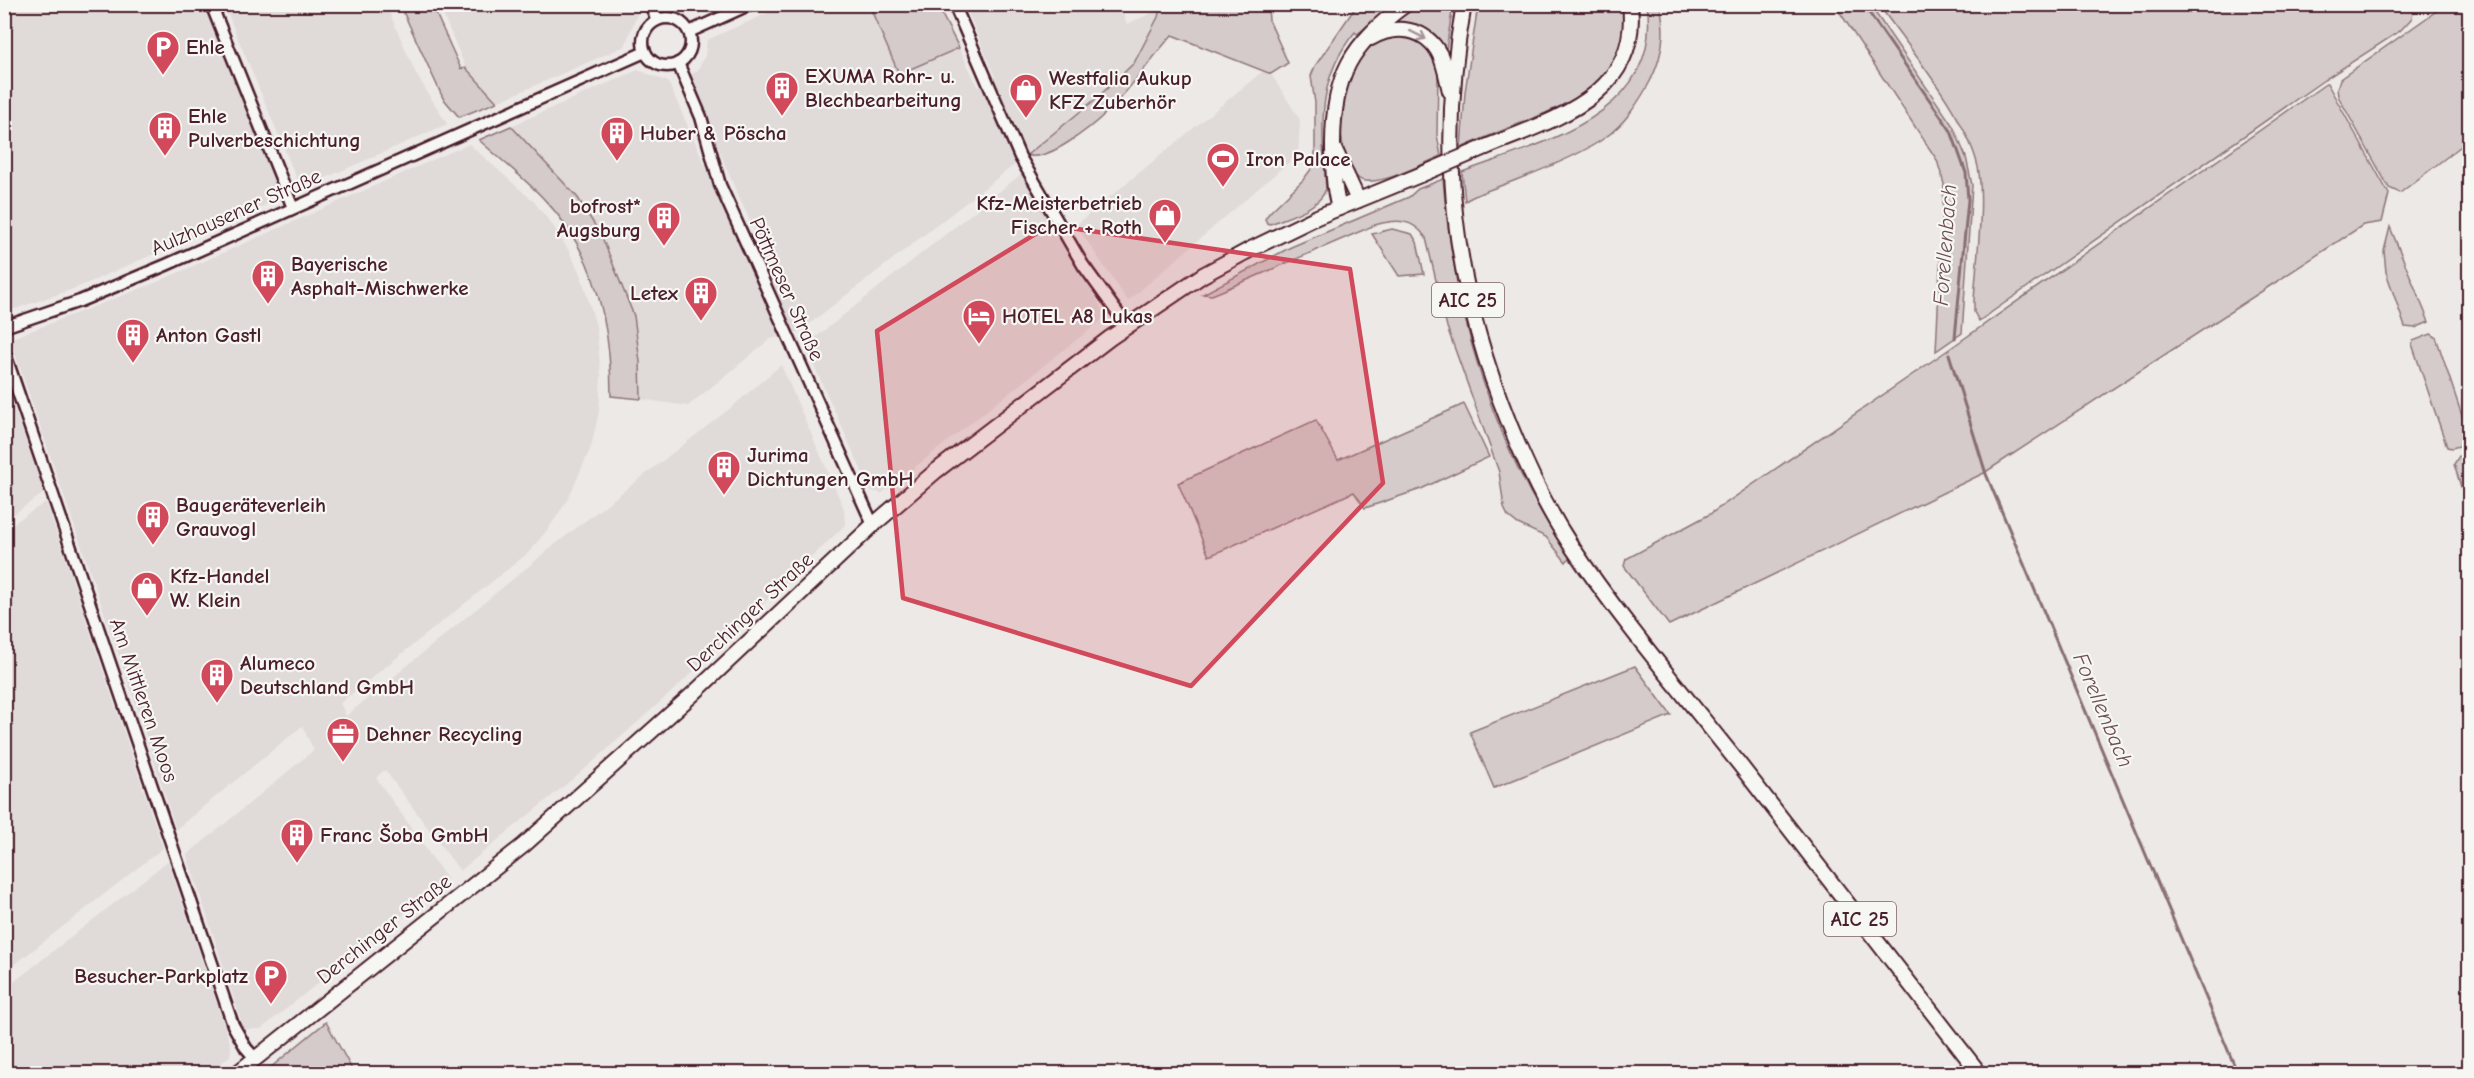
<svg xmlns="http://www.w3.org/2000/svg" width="2474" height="1078" viewBox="0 0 2474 1078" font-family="'Comic Neue',sans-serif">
<rect width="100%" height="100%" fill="#ece9e6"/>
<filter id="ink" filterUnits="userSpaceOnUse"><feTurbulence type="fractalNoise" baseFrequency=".0167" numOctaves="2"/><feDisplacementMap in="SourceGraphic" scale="12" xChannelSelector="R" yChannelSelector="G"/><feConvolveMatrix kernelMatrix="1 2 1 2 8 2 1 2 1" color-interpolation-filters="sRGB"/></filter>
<g filter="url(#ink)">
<g fill="#e0dad8">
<path d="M633,4L637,14L625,46L497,102L466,68L439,5Z"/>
<path d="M4,5H203L279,189L270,203L76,288L9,311L5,309Z"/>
<path d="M224,5H386L416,74L447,124L314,183L304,185L297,179Z"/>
<path d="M786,5H869L899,74L959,48L978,87L996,79L965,5H1119L1127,24L1161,9L1134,62L1098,97L1027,155L800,331L770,339L688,406L641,399L640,362L634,316L578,198L511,126L638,70L668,82L715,187L748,267L767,257L736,191L689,76L698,70L705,56L707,40Z"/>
<path d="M1263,71L1271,74L1300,120L1298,154L1128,301L1076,225Z"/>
<path d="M469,144L534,202L553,226L569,251L581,276L596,326L601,376L599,411L591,447L568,499L548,529L528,553L340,703L346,716L557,543L732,407L781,365L844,509L845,525L676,688L587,767L460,871L385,770L381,773L376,778L447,879L261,1029H244L187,855L314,750L302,726L176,829L135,702L10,339L155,283Z"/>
<path d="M1024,172L1103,311L1104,318L882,493L871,491L805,346Z"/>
<path d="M4,380L44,493L5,520H4Z"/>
<path d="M46,502L163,848L5,972V529Z"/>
<path d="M168,861L231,1046L230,1056L208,1073H5V989Z"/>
</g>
<g fill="#d4cbca" stroke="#8f757a" stroke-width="1.5">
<path d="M400,5H432L461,69L466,68L497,102L459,117L443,98Z"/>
<path d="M869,5H937L959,48L899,74Z"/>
<path d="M1161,5H1271L1268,8L1269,20L1288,63L1271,74L1172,35C1150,60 1130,90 1106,113C1091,127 1047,163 1027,155L1098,97L1134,63L1158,17Z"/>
<path d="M1357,5H1397L1357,34L1355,32C1315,80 1322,130 1326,189C1319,209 1289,216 1270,224L1267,223L1265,219L1269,213L1303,180L1312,168L1315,158V103L1311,76L1315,66Z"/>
<path d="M1421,5H1453L1446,50C1428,28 1421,20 1390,23Z"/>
<path d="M1478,5H1622C1633,77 1577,101 1521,123C1501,131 1481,139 1461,148L1465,92Z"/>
<path d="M1647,5H1660C1667,35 1662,61 1647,87C1636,106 1624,124 1606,137C1584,153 1542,170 1516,180C1499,187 1480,192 1465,201L1462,172C1540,143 1664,115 1647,5Z"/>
<path d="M1835,5H1870L1953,126L1966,157L1972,185L1962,333L1936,351L1944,184L1937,160Z"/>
<path d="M2410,5L2413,11L2412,18L2400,31L2324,80L1979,321L1974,312V301C1976,263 1984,210 1979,173C1973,124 1908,47 1879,5Z"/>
<path d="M2445,5H2469V140L2400,193L2389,188L2338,96L2337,89L2340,79Z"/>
<path d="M1392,35C1417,34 1433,47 1438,71L1437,135L1441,156C1422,164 1387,183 1366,181C1358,181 1353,173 1350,166C1334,132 1339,90 1359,59C1367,47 1379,40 1392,35Z"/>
<path d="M2327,83L2389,194L2382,222L2363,225L1984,473L1669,625L1624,566L1626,559L1710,514L1948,350Z"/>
<path d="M511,126L578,198L602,237L634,316L640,362L641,399L611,396C611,325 595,251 543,198C523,177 500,159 479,140Z"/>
<path d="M1443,179C1454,313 1492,446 1570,557L1566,562L1546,537L1518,524L1508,516L1504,508L1499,472L1447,327L1426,238C1413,218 1396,219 1375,225L1224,290L1212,295L1203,294L1291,247L1409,197L1418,189Z"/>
<path d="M2390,227L2429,322L2415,328L2405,327L2386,272L2384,251Z"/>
<path d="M1392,229L1412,234L1417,242L1424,274L1399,276L1372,234Z"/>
<path d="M2431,334L2436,337L2469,437L2466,444L2452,448L2447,447L2412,344L2413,341Z"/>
<path d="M1464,404L1489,457L1421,489L1365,508L1354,492L1209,556L1178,483L1316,420L1338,460Z"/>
<path d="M2464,453H2469V513L2454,464L2459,456Z"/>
<path d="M1635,666L1671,715L1494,788L1470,732Z"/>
<path d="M326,1022L354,1073H264Z"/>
</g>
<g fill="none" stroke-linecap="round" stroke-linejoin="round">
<g stroke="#886e73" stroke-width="3">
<path d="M1863,4L1951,131L1966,173L1968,200L1955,338"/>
<path d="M1949,354L1986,474L2238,1074"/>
</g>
<g stroke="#4a1f2b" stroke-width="15">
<g id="minor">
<path d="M211,4L293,208"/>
<path d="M650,4L657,20"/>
<path d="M954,4L1020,157L1083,265L1127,326"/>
<circle cx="667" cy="42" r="24"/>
<path d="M689,32L751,4"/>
<path d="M678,63L701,117L720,185L873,525"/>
<path d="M4,327L80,301L166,265L645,52"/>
<path d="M4,351L233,1025L246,1048L255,1058"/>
</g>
</g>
<g stroke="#4a1f2b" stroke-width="18">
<g id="major">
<path d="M1464,4C1437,152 1453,284 1509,423C1526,465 1545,506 1570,544C1621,621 1683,693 1740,765C1820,868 1900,971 1980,1074"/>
<path d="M1371,38C1395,24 1426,27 1440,55C1445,66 1447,79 1450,91"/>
<path d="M1486,147C1554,119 1641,96 1630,4"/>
<path d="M1335,150L1358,200"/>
<path d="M1339,208C1333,187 1333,165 1333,144C1333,75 1351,44 1406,4"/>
<path d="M236,1074L524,845L693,694L873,525L936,471L1110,338L1203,275L1253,248L1317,217L1420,175"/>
</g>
</g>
<use href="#minor" stroke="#f6f6f2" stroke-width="10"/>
<use href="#major" stroke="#f6f6f2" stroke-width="14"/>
<g stroke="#4a1f2b" stroke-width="18" stroke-linecap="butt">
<path id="major-bridge" d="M1420,175L1486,147"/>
</g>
<use href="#major-bridge" stroke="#f6f6f2" stroke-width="14"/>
</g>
<defs><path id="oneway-shaft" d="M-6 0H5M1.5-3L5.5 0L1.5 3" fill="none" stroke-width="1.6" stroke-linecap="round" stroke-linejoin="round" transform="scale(1.5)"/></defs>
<use stroke="#a99598" href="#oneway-shaft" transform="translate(1418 35) rotate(27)"/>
</g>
<path fill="#d1495b" fill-opacity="0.2" stroke="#d1495b" stroke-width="4.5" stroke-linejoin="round" d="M1050,225L1350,269L1383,483L1191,686L903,598L877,331Z"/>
<defs>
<g id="parking-pin" transform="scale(1.725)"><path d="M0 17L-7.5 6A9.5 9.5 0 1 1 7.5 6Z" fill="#d1495b" stroke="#f6f6f2"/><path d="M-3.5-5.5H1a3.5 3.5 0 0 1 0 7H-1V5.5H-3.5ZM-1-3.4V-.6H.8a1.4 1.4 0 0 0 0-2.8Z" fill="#fff"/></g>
<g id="building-pin" transform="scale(1.725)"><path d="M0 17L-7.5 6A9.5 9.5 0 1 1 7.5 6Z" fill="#d1495b" stroke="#f6f6f2"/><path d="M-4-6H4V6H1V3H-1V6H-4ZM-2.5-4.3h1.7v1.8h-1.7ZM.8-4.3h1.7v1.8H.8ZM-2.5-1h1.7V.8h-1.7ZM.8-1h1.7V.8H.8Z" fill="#fff"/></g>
<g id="shop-pin" transform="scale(1.725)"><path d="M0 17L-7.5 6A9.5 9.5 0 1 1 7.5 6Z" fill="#d1495b" stroke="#f6f6f2"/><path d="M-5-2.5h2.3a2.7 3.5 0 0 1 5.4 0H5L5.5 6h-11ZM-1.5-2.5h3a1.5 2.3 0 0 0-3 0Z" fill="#fff"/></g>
<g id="stadium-pin" transform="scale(1.725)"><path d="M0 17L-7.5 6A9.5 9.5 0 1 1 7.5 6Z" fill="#d1495b" stroke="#f6f6f2"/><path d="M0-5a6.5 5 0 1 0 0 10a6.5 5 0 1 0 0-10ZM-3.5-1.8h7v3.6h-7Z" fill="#fff"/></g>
<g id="hotel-pin" transform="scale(1.725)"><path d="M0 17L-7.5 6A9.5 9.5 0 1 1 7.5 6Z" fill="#d1495b" stroke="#f6f6f2"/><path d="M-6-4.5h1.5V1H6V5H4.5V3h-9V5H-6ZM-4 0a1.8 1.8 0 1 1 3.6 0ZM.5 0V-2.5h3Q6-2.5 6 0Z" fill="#fff"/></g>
<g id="office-pin" transform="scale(1.725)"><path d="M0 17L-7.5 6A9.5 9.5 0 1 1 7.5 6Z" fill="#d1495b" stroke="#f6f6f2"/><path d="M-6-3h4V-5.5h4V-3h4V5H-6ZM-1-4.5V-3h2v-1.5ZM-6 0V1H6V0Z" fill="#fff"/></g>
</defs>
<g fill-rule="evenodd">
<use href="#parking-pin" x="163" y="47"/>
<use href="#building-pin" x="782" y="88"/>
<use href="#shop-pin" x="1026" y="90"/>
<use href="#building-pin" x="165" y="128"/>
<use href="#building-pin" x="617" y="133"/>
<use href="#stadium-pin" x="1223" y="159"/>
<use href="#shop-pin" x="1165" y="215"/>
<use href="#building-pin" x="664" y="218"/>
<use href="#building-pin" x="268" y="276"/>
<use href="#building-pin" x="701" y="293"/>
<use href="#hotel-pin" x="979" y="316"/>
<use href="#building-pin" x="133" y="335"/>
<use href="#building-pin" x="724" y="467"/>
<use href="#building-pin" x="153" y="517"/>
<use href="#shop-pin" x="147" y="588"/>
<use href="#building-pin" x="217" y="675"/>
<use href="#office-pin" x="343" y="734"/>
<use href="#building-pin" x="297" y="835"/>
<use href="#parking-pin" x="271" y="976"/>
</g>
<g text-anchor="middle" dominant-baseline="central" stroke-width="4.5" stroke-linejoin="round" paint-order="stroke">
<g fill="#f6f6f2" stroke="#7e6067" stroke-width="1.5">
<rect x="1432" y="283" width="72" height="34" rx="4.5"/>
<rect x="1824" y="902" width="72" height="34" rx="4.5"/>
</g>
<g font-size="20" font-weight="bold" fill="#4a1f2b">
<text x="1468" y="300">AIC 25</text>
<text x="1860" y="919">AIC 25</text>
</g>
<g font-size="21" font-weight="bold" fill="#4a1f2b" stroke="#f6f6f2" text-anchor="start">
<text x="186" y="47">Ehle</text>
<text x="805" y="76">EXUMA Rohr- u.<tspan x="805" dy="24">Blechbearbeitung</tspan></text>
<text x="1049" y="78">Westfalia Aukup<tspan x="1049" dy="24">KFZ Zuberhör</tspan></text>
<text x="188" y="116">Ehle<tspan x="188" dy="24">Pulverbeschichtung</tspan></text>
<text x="640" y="133">Huber &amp; Pöscha</text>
<text x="1246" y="159">Iron Palace</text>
<text x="1142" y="203" text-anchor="end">Kfz-Meisterbetrieb<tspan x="1142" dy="24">Fischer + Roth</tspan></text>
<text x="641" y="206" text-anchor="end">bofrost*<tspan x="641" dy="24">Augsburg</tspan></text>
<text x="291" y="264">Bayerische<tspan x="291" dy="24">Asphalt-Mischwerke</tspan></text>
<text x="678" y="293" text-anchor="end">Letex</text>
<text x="1002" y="316">HOTEL A8 Lukas</text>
<text x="156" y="335">Anton Gastl</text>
<text x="747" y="455">Jurima<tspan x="747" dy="24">Dichtungen GmbH</tspan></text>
<text x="176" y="505">Baugeräteverleih<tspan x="176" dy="24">Grauvogl</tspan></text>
<text x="170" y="576">Kfz-Handel<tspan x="170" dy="24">W. Klein</tspan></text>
<text x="240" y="663">Alumeco<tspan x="240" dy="24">Deutschland GmbH</tspan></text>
<text x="366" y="734">Dehner Recycling</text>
<text x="320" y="835">Franc Šoba GmbH</text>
<text x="248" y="976" text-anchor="end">Besucher-Parkplatz</text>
</g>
<g font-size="21" fill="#4a1f2b" stroke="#f6f6f2">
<text transform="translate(236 212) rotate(-24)">Aulzhausener Straße</text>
<text transform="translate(787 289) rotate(66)">Pöttmeser Straße</text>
<text transform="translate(750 612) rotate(-43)">Derchinger Straße</text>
<text transform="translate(144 700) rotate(71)">Am Mittleren Moos</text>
<text transform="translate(384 929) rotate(-38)">Derchinger Straße</text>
</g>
<g font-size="22" font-style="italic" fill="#6e4d55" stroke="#f6f6f2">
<text transform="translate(1945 245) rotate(-86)">Forellenbach</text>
<text transform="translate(2103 710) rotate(67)">Forellenbach</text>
</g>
</g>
<rect width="2474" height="1078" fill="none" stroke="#f6f6f2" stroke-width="24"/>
<rect x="12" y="12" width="2450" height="1054" fill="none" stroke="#4a1f2b" stroke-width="2" filter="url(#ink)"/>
</svg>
